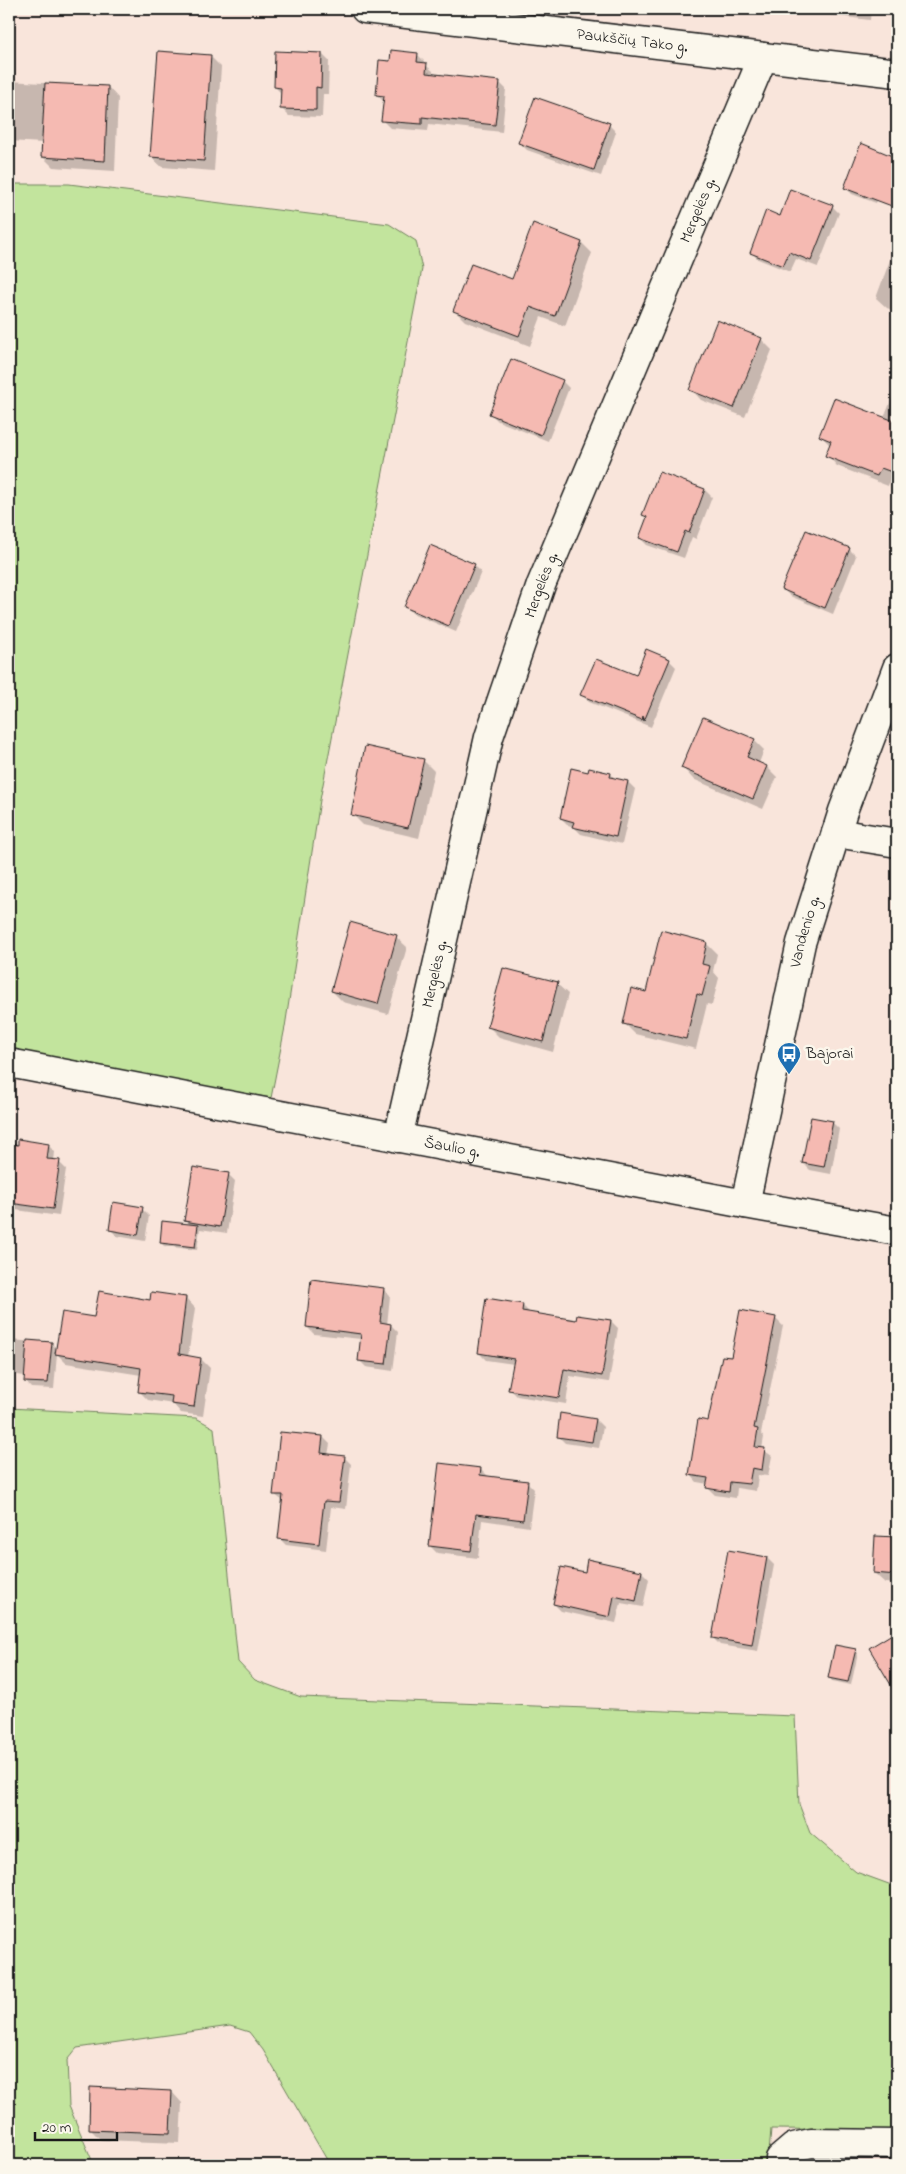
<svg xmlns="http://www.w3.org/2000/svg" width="906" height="2174" viewBox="0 0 906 2174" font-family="'Indie Flower',sans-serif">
<rect width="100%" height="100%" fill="#f9e5db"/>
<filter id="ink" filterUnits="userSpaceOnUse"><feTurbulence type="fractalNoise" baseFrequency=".02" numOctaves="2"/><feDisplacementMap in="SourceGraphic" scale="10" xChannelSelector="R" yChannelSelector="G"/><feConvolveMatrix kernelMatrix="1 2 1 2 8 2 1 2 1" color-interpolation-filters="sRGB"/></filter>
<g filter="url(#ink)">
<g fill="#c2e49d" stroke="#6f805c">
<path d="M9,184H69L389,224L416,241L422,269L320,800L285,1027L271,1098L9,1051Z"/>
<path d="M9,1408L196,1418L214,1428L238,1662L255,1680L301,1697L795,1716L799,1804L810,1833L856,1872L897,1887V2130L771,2129L768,2165H330L263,2050L249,2032L230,2026L77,2048L67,2060L69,2106L94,2165H9Z"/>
</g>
<g fill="#0003">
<path d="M808,9H871L870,20L813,13Z"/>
<path d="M322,54L329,61L328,94H323L322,117L289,116L282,109V94L275,87Z"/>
<path d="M417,54L424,61V64L433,71V75L499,82L506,89L502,132L429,124L428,131L390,128L383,121L384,102L377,95L391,62Z"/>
<path d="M210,56L221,67L214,171L162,167L151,157Z"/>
<path d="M9,81L108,87L118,98L115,171L53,167L43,157V143L9,141Z"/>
<path d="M535,99L609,125L616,132L601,176L527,150L520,143Z"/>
<path d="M893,162L876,203L852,194L845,187Z"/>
<path d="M832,206L839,213L818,267L796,259L790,272L758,259L751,252L780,217Z"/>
<path d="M534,225L582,243L592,253L565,326L541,317L530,346L465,321L455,311L513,281Z"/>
<path d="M897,241V312L887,308L876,298Z"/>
<path d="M761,339L772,350L745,417L701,400L691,389Z"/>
<path d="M562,381L569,388L548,441L498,421L491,414Z"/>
<path d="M893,396L897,398V480L891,477L888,486L837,466L827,455L830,445L821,436L884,418Z"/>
<path d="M659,473L705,490L712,497L696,539L692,537L684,558L647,545L640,538L648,519L644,515Z"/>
<path d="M849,549L856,556L833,614L790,596L783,589Z"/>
<path d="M474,565L481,572L456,632L412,613L406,606Z"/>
<path d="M669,660L676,667L651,727L589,702L582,695L636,677Z"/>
<path d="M754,740L764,750L759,763L767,767L777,777L763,809L693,779L683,768Z"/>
<path d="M423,760L434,771L419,838L363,825L352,814Z"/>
<path d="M590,770L611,774L616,780L628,782L635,789L622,844L581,834L574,827L568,825L561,818Z"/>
<path d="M396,937L407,947L388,1014L343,1002L332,991Z"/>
<path d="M706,943L717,954L713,971L719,978L712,1005L707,1004L696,1049L635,1034L624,1023L646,994Z"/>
<path d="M557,984L568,994L553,1052L499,1037L489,1027Z"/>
<path d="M832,1122L839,1129L831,1174L810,1170L803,1163Z"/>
<path d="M9,1145H48L55,1152L54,1161L59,1162L66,1169L59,1216L9,1209Z"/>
<path d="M228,1174L235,1181L227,1233L200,1229L197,1250L164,1246L161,1243L191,1226L186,1220Z"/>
<path d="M142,1209L149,1216L145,1241L117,1236L110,1229Z"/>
<path d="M383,1289L390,1296L387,1325H391L398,1332L393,1371L366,1367L359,1360L361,1339L314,1334L307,1327Z"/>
<path d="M186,1298L195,1308L188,1357L201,1359L210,1368L203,1416L181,1413L173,1404L148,1400L139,1391L141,1375L66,1363L57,1354L54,1389L31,1388L25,1381V1376L9,1374V1340L51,1343L57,1349L95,1319L151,1301Z"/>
<path d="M522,1305L529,1312L577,1321H611L618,1328L609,1382L570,1376L566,1404L517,1396L510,1389L514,1364L486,1360L479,1353Z"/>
<path d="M741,1312L776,1319L783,1326L761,1433L764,1437L762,1449L772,1456L768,1476L758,1475L756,1491L737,1488L736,1498L715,1495L708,1488V1484L697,1482L690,1474L732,1359Z"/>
<path d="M596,1420L603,1427L599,1448L565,1443L558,1436Z"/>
<path d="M323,1437L330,1444L328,1455L344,1457L351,1464L346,1509L331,1507L326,1550L286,1545L279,1538L283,1501L274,1494Z"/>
<path d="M481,1469L488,1476L527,1482L534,1489L529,1527L482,1520L478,1558L437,1553L430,1546Z"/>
<path d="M876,1537L897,1538V1584L885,1583L874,1573Z"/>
<path d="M729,1551L767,1558L774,1565L758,1651L720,1645L713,1638Z"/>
<path d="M642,1572L649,1579L643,1607L621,1603L616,1623L561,1611L554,1604L586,1574Z"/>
<path d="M897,1632V1688L891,1682L871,1648Z"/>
<path d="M855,1650L858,1653L851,1685L832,1681L829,1677Z"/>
<path d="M172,2092L182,2103L180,2143L101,2140L90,2129Z"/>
</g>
<g fill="#f5bab2" stroke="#1c1c1c">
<path d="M391,50L418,53L417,62L427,63L426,73L500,81L495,125L422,117V124L381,121L384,96L376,95L379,60L390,61Z"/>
<path d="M158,51L211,55L204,161L150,157Z"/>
<path d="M275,51L322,53L321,88L316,87V110L280,109L281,88L274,87Z"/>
<path d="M45,83L108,86L105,161L41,157Z"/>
<path d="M535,97L610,123L594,170L518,143Z"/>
<path d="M861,143L897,158V208L844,188Z"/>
<path d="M790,189L833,205L811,261L789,252L783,266L750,253L766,210L780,216Z"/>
<path d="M533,223L582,242L555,316L530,307L519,336L453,311L471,264L512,279Z"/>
<path d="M717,320L762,338L734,408L689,390Z"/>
<path d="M511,359L563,380L541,435L489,414Z"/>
<path d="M834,398L897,422V474L881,468L877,476L825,456L831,441L819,436Z"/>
<path d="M659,472L705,489L689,533L685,531L677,552L639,538L647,517L642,515Z"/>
<path d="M806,530L850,548L825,608L781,589Z"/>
<path d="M430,545L475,564L449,626L404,607Z"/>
<path d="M646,649L670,659L644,721L643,716L642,720L580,695L596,659L636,675Z"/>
<path d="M703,717L755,739L747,757L767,766L753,799L681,768Z"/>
<path d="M365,746L424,759L408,828L351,815Z"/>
<path d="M571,768L588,772L589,768L611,773L610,777L628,781L616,837L572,827L574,822L560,818Z"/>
<path d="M350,922L397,935L378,1004L331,991Z"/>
<path d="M661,930L707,942L702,964L710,966L702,996L697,994L686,1039L623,1024L631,988L646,992Z"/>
<path d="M503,968L558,982L543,1042L487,1027Z"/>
<path d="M811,1117L833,1121L824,1167L802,1163Z"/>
<path d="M18,1139L49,1144L47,1159L60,1160L53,1209L9,1203V1143L18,1145Z"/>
<path d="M193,1167L229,1173L220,1227L184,1221Z"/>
<path d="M113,1202L143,1207L138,1235L109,1230Z"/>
<path d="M162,1221L198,1225L195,1247L160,1243Z"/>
<path d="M311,1279L384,1288L380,1322L391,1324L386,1364L358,1361L361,1334L306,1327Z"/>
<path d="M99,1291L150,1300L151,1292L186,1297L179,1354L201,1358L194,1407L171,1404L172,1396L138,1392L141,1368L55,1354L62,1312L94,1317Z"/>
<path d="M486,1298L523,1304L522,1311L576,1320L577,1315L611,1320L602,1376L564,1369L559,1398L508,1390L514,1359L478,1353Z"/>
<path d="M740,1310L776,1317L754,1428L758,1429L755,1447L765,1448L762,1470L752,1468L749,1484L730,1482L729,1492L706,1488L708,1478L689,1475L698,1419L708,1421L722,1356L731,1357Z"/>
<path d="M27,1340L52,1342L48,1383L24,1382Z"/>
<path d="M560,1413L596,1419L592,1442L557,1437Z"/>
<path d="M280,1432L323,1436L321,1453L345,1456L339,1502L324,1501L319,1544L278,1539L283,1495H273Z"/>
<path d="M439,1463L481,1468L480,1475L528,1481L523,1520L476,1514L471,1551L429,1546Z"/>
<path d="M875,1536L897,1537V1575L873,1573Z"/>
<path d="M728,1550L767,1557L752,1645L712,1638Z"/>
<path d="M587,1559L642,1571L636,1601L614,1596L610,1617L553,1604L561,1567L585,1572Z"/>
<path d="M897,1631V1695L869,1648Z"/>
<path d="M835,1645L856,1649L848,1682L828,1678Z"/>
<path d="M90,2087L172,2091L170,2133L89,2130Z"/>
</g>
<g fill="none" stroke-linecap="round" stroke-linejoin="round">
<g stroke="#1c1c1c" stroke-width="31">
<g id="minor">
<path id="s1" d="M365,9L897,73"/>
<path d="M836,833L897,843"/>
<path id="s2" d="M398,1138L489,737L541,585L763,57"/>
<path id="s3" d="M745,1204L801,943L843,811L897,668"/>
<path d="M780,2165V2159L794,2147L811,2143L897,2144"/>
</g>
</g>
<g stroke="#1c1c1c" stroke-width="31">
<g id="tertiary">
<path id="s4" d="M9,1063L745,1204L897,1231"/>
</g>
</g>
<use href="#minor" stroke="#fbf7ec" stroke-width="28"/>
<use href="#tertiary" stroke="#fbf7ec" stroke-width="28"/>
</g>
</g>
<defs>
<g id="bus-pin" transform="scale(1.25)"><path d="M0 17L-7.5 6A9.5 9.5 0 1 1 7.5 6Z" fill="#1f6fb2" stroke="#fbf7ec"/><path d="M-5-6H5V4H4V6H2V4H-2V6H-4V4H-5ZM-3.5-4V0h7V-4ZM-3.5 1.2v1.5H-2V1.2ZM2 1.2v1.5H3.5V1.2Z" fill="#fff"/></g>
</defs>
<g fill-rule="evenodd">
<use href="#bus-pin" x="789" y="1054"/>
</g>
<g text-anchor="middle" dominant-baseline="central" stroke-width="5" stroke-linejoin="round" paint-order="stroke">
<g font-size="16" fill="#1c1c1c" stroke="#fbf7ec">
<text stroke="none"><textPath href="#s1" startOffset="269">Paukščių Tako g.</textPath></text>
<text stroke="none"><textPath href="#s2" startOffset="978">Mergelės g.</textPath></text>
<text stroke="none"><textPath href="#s2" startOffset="572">Mergelės g.</textPath></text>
<text stroke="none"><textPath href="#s3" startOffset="279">Vandenio g.</textPath></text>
<text stroke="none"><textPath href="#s2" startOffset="168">Mergelės g.</textPath></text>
<text stroke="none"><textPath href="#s4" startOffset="451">Šaulio g.</textPath></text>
</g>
<g font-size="16" fill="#1c1c1c" stroke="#fbf7ec" text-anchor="start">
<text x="806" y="1054">Bajorai</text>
</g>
</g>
<rect width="906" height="2174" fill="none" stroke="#fbf7ec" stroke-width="30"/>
<rect x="15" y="15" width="876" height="2144" fill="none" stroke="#1c1c1c" stroke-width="2" filter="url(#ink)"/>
<path d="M35 2132v8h82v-8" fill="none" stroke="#1c1c1c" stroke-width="2.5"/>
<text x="42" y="2132" font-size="15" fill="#1c1c1c" stroke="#fbf7ec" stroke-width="4" paint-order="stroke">20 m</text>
</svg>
